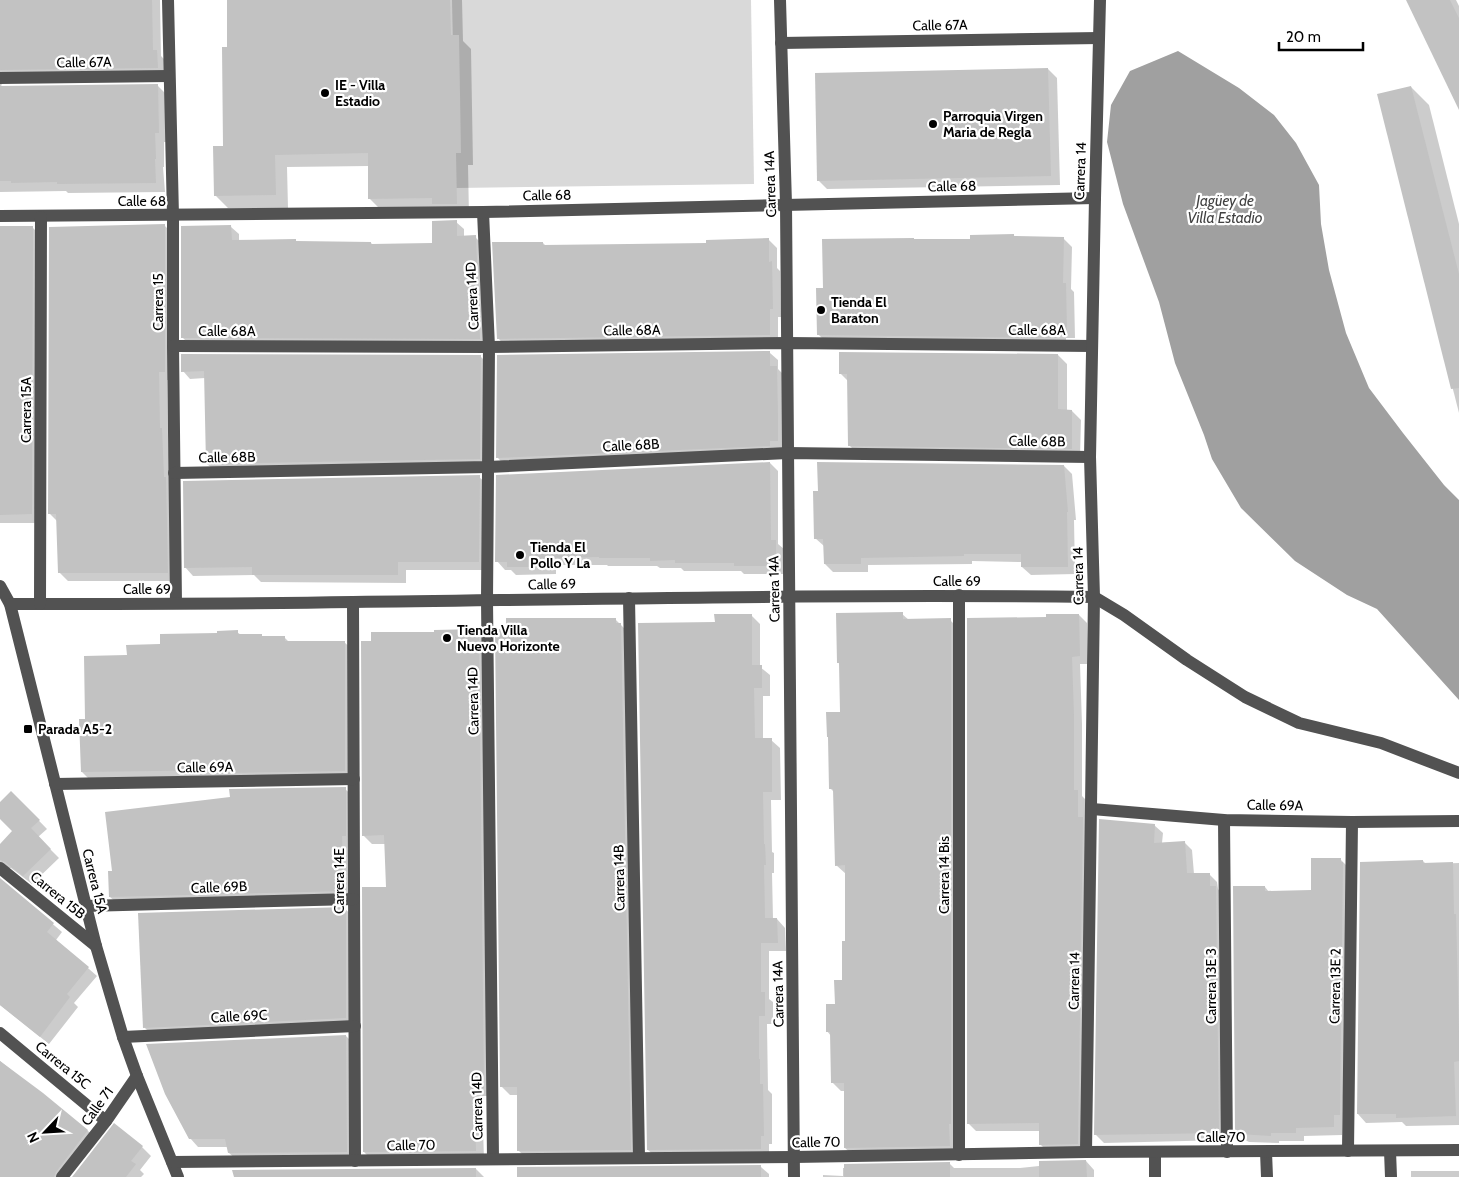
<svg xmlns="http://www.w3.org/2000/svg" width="1459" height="1177" viewBox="0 0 1459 1177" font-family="Cabin,sans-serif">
<rect width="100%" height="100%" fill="#fff"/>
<path fill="#d9d9d9" d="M452,0H751L754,184L456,188Z"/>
<path fill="#a0a0a0" d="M1178,51L1239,88L1274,115L1296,143L1319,185L1321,224L1329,270L1346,333L1369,388L1403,433L1444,485L1459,500V700L1377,609L1347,595L1295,561L1241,508L1212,459L1204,435L1175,363L1159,302L1123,204L1107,142L1111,105L1130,71Z"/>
<g fill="#0003">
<path d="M0,0H160L161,56L166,61L167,77L2,83L1,87L158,86L167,95L168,142H164V167H163L165,192L68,193L66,191L0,192Z"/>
<path d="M228,0H462L463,41L471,49L473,165H468L469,216L382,211L369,198V166L287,167L288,208H228L216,196L224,147L228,48Z"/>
<path d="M1407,0H1456L1459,6V107Z"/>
<path d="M1048,69L1057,78L1060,185L827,189L818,180Z"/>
<path d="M1411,87L1429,105L1459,224V413L1378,95Z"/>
<path d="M456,222L464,229V237H475L483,245L488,346L190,345L182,337L231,227L239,234V241L295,240L297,242L371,243L373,245L434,244Z"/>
<path d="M164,225L173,234L174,380H167L168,436L176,581H68L59,572L58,522L50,514Z"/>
<path d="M32,227L41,236L40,523H0V228Z"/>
<path d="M1013,235L1016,237L1063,238L1072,247L1071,289L1074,292L1075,338H1066V346L827,343L818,334L824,289L971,241Z"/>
<path d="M768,239L777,248V268L780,271L781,317H778V343L506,347L498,338L543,243L546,246L707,244Z"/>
<path d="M770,353L778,360V369L784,375L785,449L505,466L498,458V356Z"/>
<path d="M1058,355L1067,364V411H1072L1081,420L1080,457L858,454L849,445V382L840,373Z"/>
<path d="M480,356L488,364L487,466L215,471L207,464L205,378L190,379L183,371Z"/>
<path d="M770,463L778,471V544L784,549V574H744L741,571H684L681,568H660L657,566H608L607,565H556V574L516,575L511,570H505L497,561Z"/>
<path d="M1064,466L1072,474L1076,520H1074L1075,574L1031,575L1022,567V562L972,561V564L868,565V572H833L825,564L824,546L815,538Z"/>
<path d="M479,477L488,485L487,570H406V583L261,582L254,575L193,576L185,567Z"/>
<path d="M902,614L909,620H950L959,629L958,1155L854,1156L845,1148V1091H841L832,1082L831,1036L827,1031L843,981L846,942V874L836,865L835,793L831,789L829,739L828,737L841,713L840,665L838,662Z"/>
<path d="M751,615L760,624V667L770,675V696H763V740H771L780,748L781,800H771L772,852L774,853V873H772L773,919H777L785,928L786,951H769V999L773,1002V1024H767L768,1090L772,1094V1144H769V1157L657,1158L648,1150L716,623Z"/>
<path d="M1079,615L1087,623V664H1080L1082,724V796L1085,799L1086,1152H1048L1040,1144V1131H976L968,1123L1047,618Z"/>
<path d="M615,619L629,633L639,1158L527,1159L519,1151L518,1095H510L502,1087Z"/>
<path d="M479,631L487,639L492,1096H482L484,1160L373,1161L364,1152L388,888L386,844H372L363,835L435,633Z"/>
<path d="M237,632L241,635H261L264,638L284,637L289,642H344L353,650V779L90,780L82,772L86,720L128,657L161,645L218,634Z"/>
<path d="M345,789L354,797L352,896L119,905L110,897L114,872L231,798Z"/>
<path d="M11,792L47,829L38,837L59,858L32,884L11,868L5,869L0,876V845L14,831L0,817V804Z"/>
<path d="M1154,825L1163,833L1162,843L1184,842L1192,850L1194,874H1209L1217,882L1218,889L1224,896L1226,1140L1104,1143L1096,1135Z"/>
<path d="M1340,859L1349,868L1342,1135L1304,1136V1141H1279V1143L1249,1142L1245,1140L1236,1132L1265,887L1269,892L1313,891Z"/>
<path d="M1423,861L1426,864L1459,863V1125L1406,1126L1402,1122L1366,1123L1358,1114Z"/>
<path d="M0,877V879L62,932L56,940L97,976L74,1003L78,1007L49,1044L0,1005Z"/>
<path d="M345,909L354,917V1026L153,1036L144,1027Z"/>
<path d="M346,1036L354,1044L355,1160L238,1161L229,1153L228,1147H198L190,1138Z"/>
<path d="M0,1061L88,1131L97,1140L68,1177H2L0,1175Z"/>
<path d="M114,1125L142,1147L151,1156L140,1170L144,1174L141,1177H74Z"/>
<path d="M1086,1161L1094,1170V1177H823V1175L843,1176V1168L950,1164L954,1168H1020Z"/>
<path d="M761,1167L769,1174V1177H519Z"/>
<path d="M476,1169L484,1177H235Z"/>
<rect x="1411" y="1171" width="48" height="6"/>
</g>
<g fill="#c2c2c2">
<path d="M0,0H152L153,50H157L158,68L0,70Z"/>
<path d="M227,0H450L451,35H459L461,153H456L457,204H432V198L368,199V153L275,155L276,195L214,196L213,146H223L222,47H227Z"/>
<path d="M1406,0H1450L1459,18V110Z"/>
<path d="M1048,68L1051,176L817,181L815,73Z"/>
<path d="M158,84L159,133H155L156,159H155L156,183L57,184V182L11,183V181H0V86Z"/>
<path d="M1411,86L1459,274V388L1451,389L1377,94Z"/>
<path d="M457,220V236L476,235L480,339L181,338V226L231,225L232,240L296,239V241L371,242V244L432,243V221Z"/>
<path d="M165,224V372H159L160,428H162L164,477H166L168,573H58L56,514H48L49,227Z"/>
<path d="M0,226H33L32,514L0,515Z"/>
<path d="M1014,234V236L1064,237L1063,283H1066L1067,330L1058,329V338L817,335L816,288H823L822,239L914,238V239H970V235Z"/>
<path d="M769,238V262L772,261L773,309H770V335L497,339L492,242H543V245L629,244L706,243V240Z"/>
<path d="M770,351V366H777L778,415V441H770V446L496,458L497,355Z"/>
<path d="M839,352L1058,354V409L1072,410V449L848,446L847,374H839Z"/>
<path d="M181,354L481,355L480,459L206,464L204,371L181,372Z"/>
<path d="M770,462L771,540H776V566H734V563H675V560L650,561V558H599V557L548,558L549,567H507V562H495L496,475Z"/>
<path d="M817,462L1064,465L1068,512H1067L1068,567H1021V554H964V556L861,558V564H824L823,539H814L813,491H818Z"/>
<path d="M480,475L479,562H398V575H252V567L184,568L183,481Z"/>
<path d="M903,612V619L951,618V1124H949L950,1146L844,1148V1083H831L830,1032H826V1004H835L834,980H842V941H845V865L835,866L833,789H829L828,737H827L826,712H840L839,663H837L836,613Z"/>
<path d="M714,614H752V665H762V688H754L755,738H772V792H763L764,844H765L766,865H764L765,918H777L778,943H761V992H765V1016H759V1059H760V1084H763L764,1136H761V1149L647,1150L638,623L715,622Z"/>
<path d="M1046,614H1079L1080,656L1072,657L1074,715V790H1078V817H1083L1078,1144L1039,1145V1123L967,1124V618L1046,617Z"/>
<path d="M506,618H616V623H621L631,1150L517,1151V1087H500L495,629H506Z"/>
<path d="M479,629L484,1088H474L476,1151L363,1152L362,887H386L384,835L362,836L361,641H371V632H434V630Z"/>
<path d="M238,630V634H262V636H285V641H345V771L228,773V770L81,772L79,719H85L84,656L127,655L126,645L160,644V634L217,633V631Z"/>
<path d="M346,787V836H342L344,888H346V891L109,897L108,871H112L105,812L230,797L229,789Z"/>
<path d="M11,791L40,820L31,828L51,849L23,876L5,862L0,860V844L12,831L0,819V802Z"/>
<path d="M1099,819L1155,824L1154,843L1185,841L1187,873H1210V886H1216L1219,1133L1094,1135Z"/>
<path d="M1311,858H1341V862H1343L1340,1115H1334V1127L1296,1128V1133H1271V1136L1239,1134V1132H1235L1233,886H1265V891L1311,890Z"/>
<path d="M1423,860V863L1453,862L1454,914H1456L1459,1032V1061L1454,1062L1456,1116L1396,1118V1114H1357L1360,862Z"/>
<path d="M0,878L54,923L47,932L89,967L67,994L70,997L40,1037L0,1005Z"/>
<path d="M346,907V1018L143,1028L138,913Z"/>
<path d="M346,1035L347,1152L228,1153L225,1139H189L165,1094L146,1044Z"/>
<path d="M0,1061L43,1093L88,1130L56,1172L54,1177H0Z"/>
<path d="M114,1123L143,1146L131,1161L136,1164L126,1177H72Z"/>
<path d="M1086,1160L1087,1177H1039V1161Z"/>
<path d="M950,1162V1177H844V1164Z"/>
<path d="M761,1165V1177H517V1167Z"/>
<path d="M476,1168V1177H234L232,1170Z"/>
</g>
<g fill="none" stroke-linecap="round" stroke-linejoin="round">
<g stroke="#525252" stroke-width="12">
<path d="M168,0L173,216V346L176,603"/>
<path d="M780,0L786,204L794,1177"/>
<path d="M781,43L1099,38"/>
<path d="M0,78L169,76"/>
<path d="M483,212L489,347L487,600L493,1159"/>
<path d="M0,216L483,212L1095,198"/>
<path d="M173,346L489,347L787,343L1092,346"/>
<path d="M174,473L488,467L787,453L1090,457"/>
<path d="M0,586L10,604L96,946L123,1037L137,1076L178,1177"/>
<path d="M1094,597L1124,615L1187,660L1245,697L1299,723L1381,743L1459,773"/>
<path d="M629,598L639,1158"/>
<path d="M353,602L355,1161"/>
<path d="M10,604C124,604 238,604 353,602C600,599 847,594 1094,597"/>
<path d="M40,604L41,217"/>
<path d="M55,784L354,779"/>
<path d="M1092,809L1224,820L1352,822L1459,821"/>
<path d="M1224,820L1227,1152"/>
<path d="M0,868L96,946"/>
<path d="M85,906L354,899"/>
<path d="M0,1033L106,1121"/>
<path d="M123,1037L355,1026"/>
<path d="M1348,1151L1352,822"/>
<path d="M1390,1151L1391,1177"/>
<path d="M1086,1152L1094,597L1090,457L1095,198L1100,0"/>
<path d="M1155,1152V1177"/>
<path d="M1266,1152L1267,1177"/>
<path d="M959,1155V595"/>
<path d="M172,1162L794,1157L1086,1152L1459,1150"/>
<path d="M62,1177L106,1121L137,1076"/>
</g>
</g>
<g fill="#000" stroke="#fff" stroke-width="2">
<circle cx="325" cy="93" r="5"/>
<circle cx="933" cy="124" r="5"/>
<circle cx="821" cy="310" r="5"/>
<circle cx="520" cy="555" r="5"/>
<circle cx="447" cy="638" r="5"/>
<rect x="23" y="724" width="10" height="10" rx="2.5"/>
</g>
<g text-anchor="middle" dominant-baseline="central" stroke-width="4.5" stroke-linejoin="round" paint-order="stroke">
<g font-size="14" fill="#000" stroke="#fff">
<text transform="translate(940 25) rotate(-1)">Calle 67A</text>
<text transform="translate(84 62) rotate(-1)">Calle 67A</text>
<text transform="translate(1080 171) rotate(-88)">Carrera 14</text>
<text transform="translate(770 184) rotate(-92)">Carrera 14A</text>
<text transform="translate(952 186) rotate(-1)">Calle 68</text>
<text transform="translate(547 195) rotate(-1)">Calle 68</text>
<text x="142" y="201">Calle 68</text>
<text transform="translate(472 296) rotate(-93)">Carrera 14D</text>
<text transform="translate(158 302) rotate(-90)">Carrera 15</text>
<text transform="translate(632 330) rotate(-1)">Calle 68A</text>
<text x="1037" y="330">Calle 68A</text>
<text x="227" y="331">Calle 68A</text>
<text transform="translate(26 410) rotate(-90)">Carrera 15A</text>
<text transform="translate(1037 441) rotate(1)">Calle 68B</text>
<text transform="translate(631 445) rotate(-3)">Calle 68B</text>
<text transform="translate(227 457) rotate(-1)">Calle 68B</text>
<text transform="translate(1078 576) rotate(-91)">Carrera 14</text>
<text x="957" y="581">Calle 69</text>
<text transform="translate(552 584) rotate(-1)">Calle 69</text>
<text x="147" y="589">Calle 69</text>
<text transform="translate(774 589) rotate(-91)">Carrera 14A</text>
<text transform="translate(473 701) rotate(-91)">Carrera 14D</text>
<text transform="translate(205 767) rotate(-1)">Calle 69A</text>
<text transform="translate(1275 805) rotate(1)">Calle 69A</text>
<text transform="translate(944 875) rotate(-90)">Carrera 14 Bis</text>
<text transform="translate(619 878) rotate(-91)">Carrera 14B</text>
<text transform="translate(95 881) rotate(76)">Carrera 15A</text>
<text transform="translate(339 881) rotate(-90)">Carrera 14E</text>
<text transform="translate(219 887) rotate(-2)">Calle 69B</text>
<text transform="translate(58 895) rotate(39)">Carrera 15B</text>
<text transform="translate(1074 981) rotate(-89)">Carrera 14</text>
<text transform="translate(1211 986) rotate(-90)">Carrera 13E 3</text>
<text transform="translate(1335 986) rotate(-89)">Carrera 13E 2</text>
<text transform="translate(778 994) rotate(-91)">Carrera 14A</text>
<text transform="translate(239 1016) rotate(-3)">Calle 69C</text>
<text transform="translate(63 1065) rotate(39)">Carrera 15C</text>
<text transform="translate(97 1106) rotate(-54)">Calle 71</text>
<text transform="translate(477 1106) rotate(-91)">Carrera 14D</text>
<text x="1221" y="1137">Calle 70</text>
<text transform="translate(816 1142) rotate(-1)">Calle 70</text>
<text transform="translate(411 1145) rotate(-1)">Calle 70</text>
</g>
<g font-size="14" font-weight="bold" fill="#000" stroke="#fff" text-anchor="start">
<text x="335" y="85">IE - Villa<tspan x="335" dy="16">Estadio</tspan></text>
<text x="943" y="116">Parroquia Virgen<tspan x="943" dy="16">Maria de Regla</tspan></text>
<text x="831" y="302">Tienda El<tspan x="831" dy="16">Baraton</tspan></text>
<text x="530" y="547">Tienda El<tspan x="530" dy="16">Pollo Y La</tspan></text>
<text x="457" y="630">Tienda Villa<tspan x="457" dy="16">Nuevo Horizonte</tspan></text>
<text x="38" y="729">Parada A5-2</text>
</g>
<g font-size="15" font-style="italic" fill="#414141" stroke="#fff">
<text x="1225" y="201">Jagüey de<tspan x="1225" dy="17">Villa Estadio</tspan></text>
</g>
</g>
<g transform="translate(45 1132) rotate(245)" stroke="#ffffff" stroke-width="4" paint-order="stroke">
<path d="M0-4L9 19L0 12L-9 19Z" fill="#000000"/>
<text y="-8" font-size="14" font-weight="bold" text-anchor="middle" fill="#000000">N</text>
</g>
<path d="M1279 42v8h84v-8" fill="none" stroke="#000000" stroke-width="2.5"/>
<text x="1286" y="42" font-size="15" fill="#000000" stroke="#ffffff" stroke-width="4" paint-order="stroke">20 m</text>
</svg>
